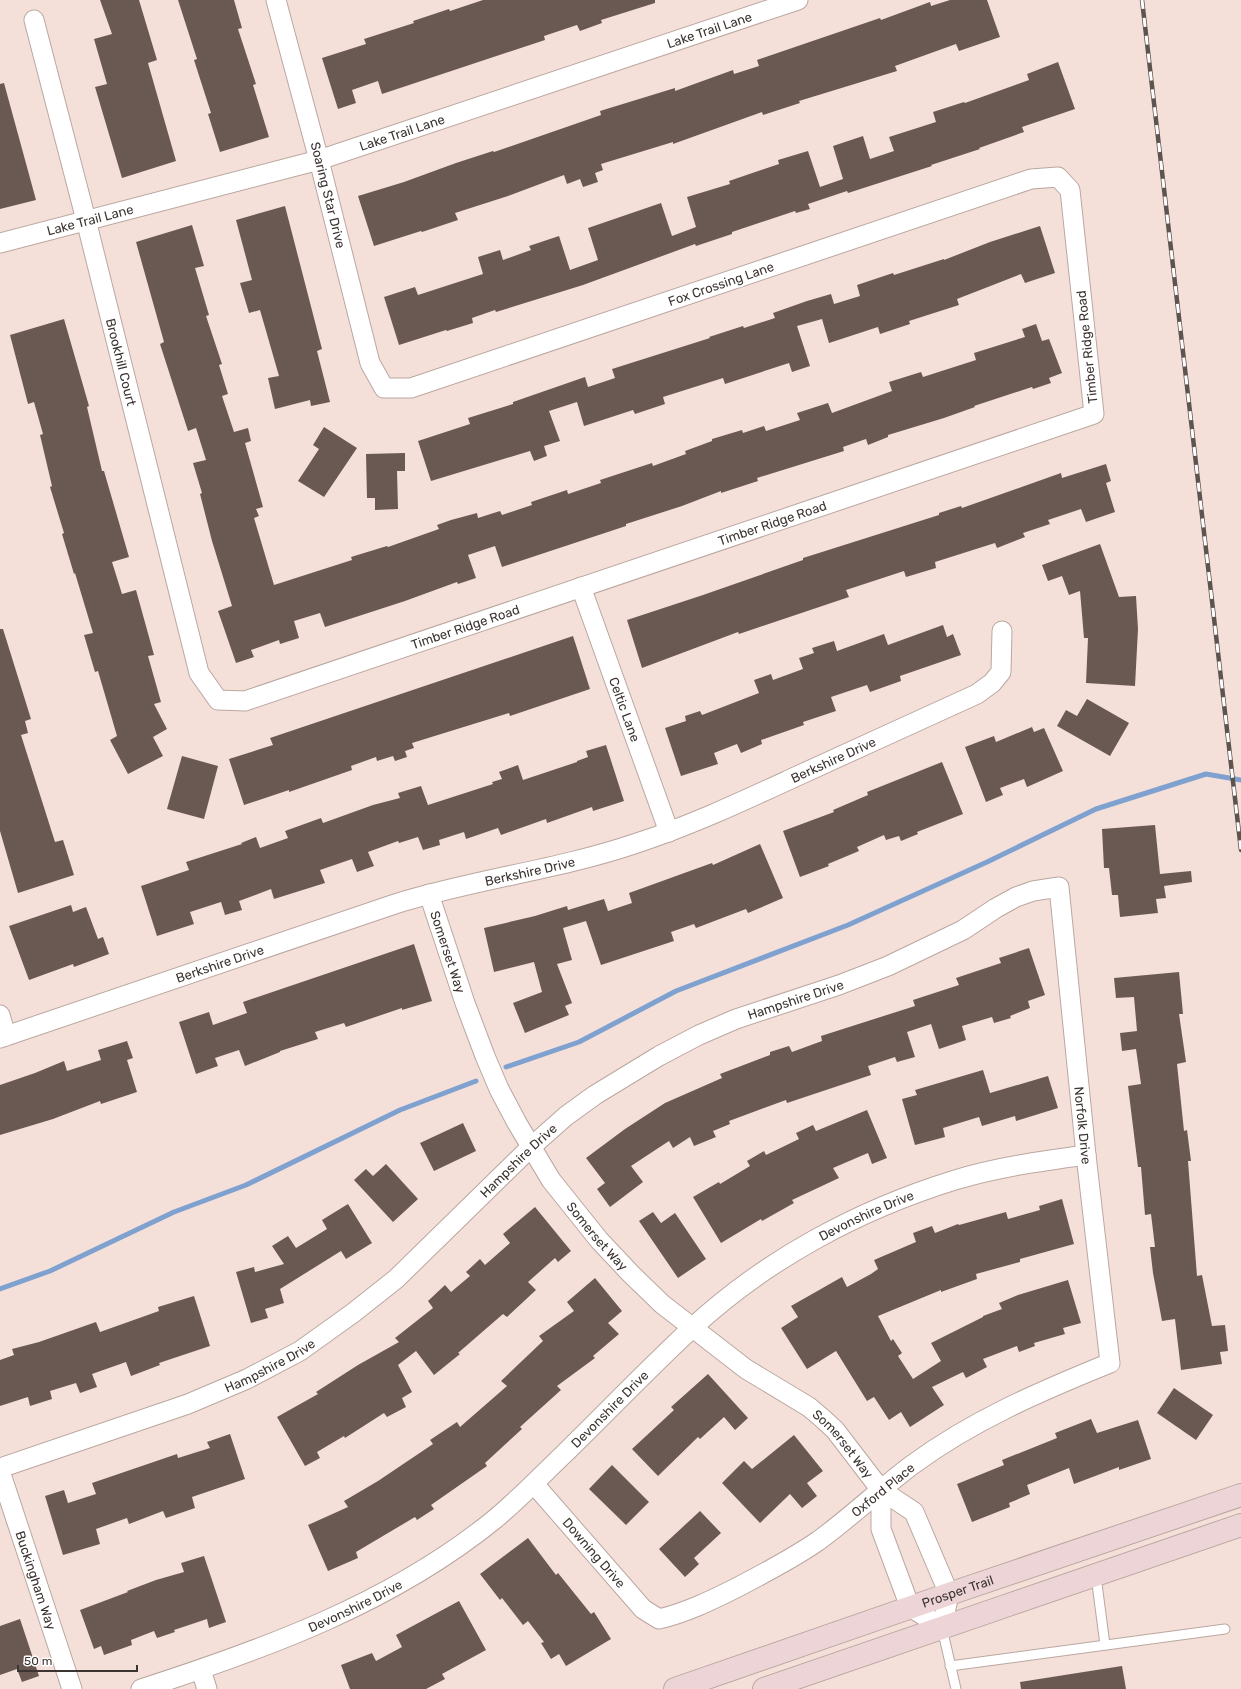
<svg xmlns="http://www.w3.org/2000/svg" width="1241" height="1689" viewBox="0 0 1241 1689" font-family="Rubik,sans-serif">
<rect width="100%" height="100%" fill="#f5e0d9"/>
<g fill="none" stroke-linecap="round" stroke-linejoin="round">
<g stroke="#7fa1d0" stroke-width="5">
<path d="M506,1067L579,1042L676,991L848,925L987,862L1096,809L1206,774L1241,780"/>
<path d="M0,1289L50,1271L174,1212L246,1185L400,1110L476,1081"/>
</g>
</g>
<g fill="#6a5953">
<path d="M100,0H139L157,60L148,63L176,161L122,178L95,87L107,84L94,39L112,34Z"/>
<path d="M178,0H234L242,28L238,29L256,84L253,85L269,137L220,152L208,114L211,113L194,60L197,59Z"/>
<path d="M483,0H655V3L601,20L602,23L580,31L577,25L544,36L545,40L382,94L378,81L352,90L356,103L338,109L322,58L366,44L364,39L414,23L413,21L449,9L450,11Z"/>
<path d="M950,0H987L1000,37L959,51L956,44L895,66L897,71L799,101L800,103L763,115L762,112L673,144V142L601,164L603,170L595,173L598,182L583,187L580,179L567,184L564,175L508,196L455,213L458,220L422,232L421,231L374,246L358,196L404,182L456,163L493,151L494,152L601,115L600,111L675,88V91L733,70L734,74L759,66L757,60L880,18L881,20L930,2L931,6Z"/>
<path d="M1058,62L1075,109L1022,127L1024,132L979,148L980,149L931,165L932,166L848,193L847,191L808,204L810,209L796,213L795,211L732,232V234L696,246L695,244L583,285L496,312L495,310L472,318L473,323L447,331L446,330L399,345L384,297L415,287L418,295L483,274L478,257L500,250L503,260L531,250L529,246L559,236L570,270L598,260L588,228L661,203L672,236L696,227L687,197L730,184L729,181L779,164L778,160L808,151L820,187L843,179L833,146L863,136L870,159L894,151L889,137L936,122L933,112L964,102L965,103L1029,80L1027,74Z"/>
<path d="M4,83L36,200L0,209V84Z"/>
<path d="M285,206L322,349L317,351L330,402L311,406L310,400L275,409L268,378L279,376L260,310L249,313L240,283L252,280L236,220Z"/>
<path d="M192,225L204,266L195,268L209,315L206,316L222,364L219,365L228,394L222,396L234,432L248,428L251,441L245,443L263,507L256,509L259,516L254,518L274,585L352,560L351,557L387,546L388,547L439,529L437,525L451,520L477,513L478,518L500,511L502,515L532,505L531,502L567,490L568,494L601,483L600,480L652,463L653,466L686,454L685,451L712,441V439L742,430L743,433L764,426L766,431L800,420L797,413L828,403L832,413L892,391L889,382L921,372L923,377L976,360L974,353L1025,337L1022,329L1036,324L1042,341L1049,339L1062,373L1049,378L1051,383L1033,389L1032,387L974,406L975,407L944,418L888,435V437L868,445L866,439L843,447L844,451L757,478L758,481L721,493V491L682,506L626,524V526L502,567L495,546L468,555L476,578L458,584L457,582L405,601L325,627L320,613L294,621L299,638L280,644L279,640L251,650L254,657L236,663L218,611L232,606L212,541L200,494L202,493L193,463L206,460L196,428L188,431L160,344L164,342L136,242Z"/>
<path d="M1040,226L1055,273L1025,283L1021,274L957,299L959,305L909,321L910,324L880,334L878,327L829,343L822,319L797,326L810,366L792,372L789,363L725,384L723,378L663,397L665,404L635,414L633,410L584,426L577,402L549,411L560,441L544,446L547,456L534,461L530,451L431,481L418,441L470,424L468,418L513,404V402L585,377L588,387L615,378L612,369L710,338L709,337L743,326L744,328L775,318L773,313L807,301L831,294L834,304L860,296L857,285L893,273L894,275L944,259V260L990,242Z"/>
<path d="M64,319L89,406L87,407L102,471H104L129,557L112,562L122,594L136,590L154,655L148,656L161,702L154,704L167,729L153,737L163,756L128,774L110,740L117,736L98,671L95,672L84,635L93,633L75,573L74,574L62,534L64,533L50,487L52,486L40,435L43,434L34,402L28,404L10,335Z"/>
<path d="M324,427L357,448L324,497L298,481L319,449L313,445Z"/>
<path d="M405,453V471H397L398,509L375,510V498H367L366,454Z"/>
<path d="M1106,464L1111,481L1106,483L1115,512L1086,522L1081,509L1048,520L1050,524L1023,533L1025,537L997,548L995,543L935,562L936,568L906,577L904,571L846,590L849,597L739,634L738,632L642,668L627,620L703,595L803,560V558L939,515V513L961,506L962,508L1061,473L1062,478Z"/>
<path d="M1100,544L1119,597L1136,596L1138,629L1135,686L1086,683L1088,638H1084L1080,591L1069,595L1062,576L1048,581L1042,565Z"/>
<path d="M943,625L947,637L953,634L961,655L900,676L901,681L870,692L867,685L831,697L836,711L803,722L804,725L761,740L762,744L741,753L737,744L714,753L718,764L681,776L665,728L686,721L685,716L700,711L702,715L759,693L754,680L771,674L773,680L803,669L799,658L814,653L812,648L834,641L837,651L884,634L888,645Z"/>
<path d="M0,629H3L31,719L25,721L28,733L21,735L55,842L63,840L74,875L18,893L0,831Z"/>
<path d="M573,636L590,689L510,716L509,713L412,743L414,748L405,751L407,757L395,761L393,756L377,761L376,757L351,766L352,770L289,792V790L244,805L229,759L273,745L270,738Z"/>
<path d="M1087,699L1129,723L1110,756L1057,726L1066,710L1077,716Z"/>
<path d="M1032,727L1034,732L1044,728L1063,771L1027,787L1024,779L1000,788L1003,795L986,802L965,747L994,736L996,742Z"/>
<path d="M606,745L624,801L593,811L592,807L547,823L546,819L501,835L498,828L466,839L464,832L439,840L440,845L423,850L418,837L399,843L398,841L368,852L374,866L357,872L352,859L320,870L325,883L274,899L271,889L239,901L242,910L225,915L221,902L190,912L194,924L157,936L141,886L189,870L186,862L242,844L241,843L256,837L260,848L288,838L285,831L321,818L323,823L373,805L400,798L398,793L421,786L428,805L493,784L492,782L502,779L499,772L518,765L523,780L577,762V761L588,757L586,751Z"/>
<path d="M182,756L218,766L204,819L167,809Z"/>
<path d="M942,762L963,814L917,832L918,834L901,841L899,836L886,840L884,835L857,847L859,851L828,864L829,866L800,877L783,831L834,812L833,810L868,795L867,792Z"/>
<path d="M1155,825L1160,874L1191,871L1192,882L1164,886L1166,898L1156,899L1158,913L1120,917L1118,895H1112L1109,868H1104L1102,829Z"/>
<path d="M760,844L783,898L748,913L746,909L696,928L694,924L671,932L674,941L601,965L586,921L563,928L572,960L557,964L572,1003L565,1006L569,1015L525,1033L513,1003L542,992L534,962L494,972L484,928L535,916L567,906L568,910L604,899L608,911L632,903L629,893L712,863L713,865Z"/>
<path d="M71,905L73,912L86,907L98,939L103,937L109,954L74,967L73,964L29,980L9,926Z"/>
<path d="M414,944L432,1001L402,1010V1008L346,1027L344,1023L315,1032L318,1039L280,1051V1052L245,1066L239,1050L215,1058L218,1066L196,1074L179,1022L209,1012L213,1025L247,1013L243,1002Z"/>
<path d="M1029,948L1045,995L1028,1001L1030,1008L1010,1016L1011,1018L994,1023L992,1017L962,1026L966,1040L939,1049L931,1024L907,1032L915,1057L897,1062L895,1057L868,1066L871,1075L787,1103L786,1100L729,1121L730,1124L713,1131L716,1137L694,1146L690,1137L673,1148L669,1141L631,1166L643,1182L610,1207L597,1189L605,1183L586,1158L625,1129L665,1103L722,1078L720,1074L770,1055V1052L789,1046L792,1052L822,1041L821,1036L915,1006L913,1000L959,985L956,978L1001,963L999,958Z"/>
<path d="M1179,972L1183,1014H1179L1186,1062L1177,1064L1184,1131L1187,1130L1191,1161H1188L1197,1276L1202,1275L1212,1326L1225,1325L1228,1351L1220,1352L1222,1364L1181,1370L1175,1319L1162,1321L1153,1273L1150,1247H1155L1151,1214L1145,1215L1141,1167H1138L1128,1086L1141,1084L1136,1049L1122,1051L1120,1033L1137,1031L1134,997L1116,998L1114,978Z"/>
<path d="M127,1041L133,1058L127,1060L137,1092L101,1104L100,1101L53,1119L0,1135V1085L35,1073L64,1061L67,1071L101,1060L98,1050Z"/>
<path d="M983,1070L990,1093L1048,1076L1058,1108L1016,1121L1015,1116L982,1126L979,1117L943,1128L945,1137L915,1145L902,1099L917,1095L915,1090Z"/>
<path d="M867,1110L887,1158L872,1164L868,1153L833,1168L839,1178L792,1200L794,1203L762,1221L761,1219L721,1243L693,1197L719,1182L720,1184L750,1166L747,1161L764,1151L766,1155L799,1139L796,1133L813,1125L816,1131Z"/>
<path d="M463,1123L476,1151L434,1171L420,1143Z"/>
<path d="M386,1164L418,1199L393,1222L354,1180L366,1169L373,1176Z"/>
<path d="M1062,1199L1074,1244L1020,1259V1262L976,1274L977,1279L941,1292V1290L878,1316L891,1341L893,1339L902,1353L898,1356L913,1379L941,1361L931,1343L983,1317V1316L1002,1309L999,1303L1018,1295L1068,1280L1081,1323L1063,1328L1065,1334L1034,1343L1035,1346L1019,1352L1017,1346L983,1359L987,1367L966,1378L963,1372L932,1387L944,1405L910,1427L901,1412L889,1420L874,1397L867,1401L836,1351L807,1369L781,1328L798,1317L791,1306L842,1277L847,1287L871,1274L878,1269L874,1260L916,1242L913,1233L932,1226L935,1233L958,1224L959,1225L1006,1212L1008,1219L1040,1210L1039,1206Z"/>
<path d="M348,1204L372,1243L346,1259L341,1251L280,1289L284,1303L265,1309L268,1318L251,1323L236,1272L254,1267L255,1272L284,1264L272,1246L288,1236L296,1248L327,1229L322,1220Z"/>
<path d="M535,1207L571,1251L558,1262L555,1258L528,1282L536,1290L507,1317L503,1314L458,1353L460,1354L434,1375L416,1351L398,1365L412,1392L402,1398L406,1407L387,1417L384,1413L345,1438L344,1436L317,1452L320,1458L305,1466L277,1417L318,1394L316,1392L358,1365L399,1342L395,1338L433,1308L428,1301L445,1285L451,1292L470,1276L466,1272L480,1259L485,1265L510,1243L503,1234Z"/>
<path d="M653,1212L661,1223L675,1213L706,1259L678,1278L639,1221Z"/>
<path d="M595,1278L622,1311L608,1323L619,1334L593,1356L595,1358L557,1386L561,1390L520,1427L522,1429L485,1463L487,1466L431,1505L434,1509L417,1520L415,1517L356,1552L358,1558L328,1571L308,1525L348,1507L344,1501L378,1481L433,1444L430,1440L457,1422L460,1427L507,1386L501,1381L543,1341L539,1336L574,1311L567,1302Z"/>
<path d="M194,1296L210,1346L159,1363L160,1365L131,1376L126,1362L92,1374L97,1387L80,1393L76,1383L50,1391L52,1399L30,1406L28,1397L0,1406V1360L14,1355L12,1349L39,1342L96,1322L100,1332L159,1311L158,1307Z"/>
<path d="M708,1374L748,1418L735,1430L724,1417L700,1439L698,1437L658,1476L632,1449L674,1410L671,1407Z"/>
<path d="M1174,1388L1213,1415L1196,1440L1157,1413Z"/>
<path d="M1091,1419L1097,1433L1138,1420L1151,1459L1119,1470V1467L1074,1484L1069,1468L1027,1485L1030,1494L1009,1503L1010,1507L972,1522L957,1484L1004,1465L1002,1460L1057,1438L1055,1433Z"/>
<path d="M230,1434L245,1479L192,1497L195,1508L166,1518L163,1511L129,1524L127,1518L96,1529L100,1544L63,1555L45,1496L64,1490L68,1503L96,1494L92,1483L177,1454L178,1458L210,1448L207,1442Z"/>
<path d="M794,1435L823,1471L807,1483L817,1496L802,1508L790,1494L760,1523L722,1483L744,1461L752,1469Z"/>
<path d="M612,1465L649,1502L626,1525L589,1489Z"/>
<path d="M700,1511L721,1533L694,1558L699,1564L685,1577L659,1549Z"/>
<path d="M528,1538L556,1575L558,1573L591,1614L594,1612L611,1639L566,1666L559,1654L551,1659L541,1643L544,1642L528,1621L523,1625L502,1598L500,1600L480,1574Z"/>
<path d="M204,1556L226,1622L209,1628L207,1619L174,1630L175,1632L157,1638L154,1631L131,1640L132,1645L104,1655L101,1646L94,1649L80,1610L128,1592L127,1591L156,1580L184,1572L181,1563Z"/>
<path d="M459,1601L486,1650L442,1674L445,1679L426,1689H350L341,1665L372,1653L376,1661L402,1647L396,1635Z"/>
<path d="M20,1619L39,1676L22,1682L17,1669L0,1675V1626Z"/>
<path d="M1122,1666L1126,1689H1021L1020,1682Z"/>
</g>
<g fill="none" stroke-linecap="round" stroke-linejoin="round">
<g stroke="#baa7a0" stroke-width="11">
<g id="lane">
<path d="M1096,1576L1105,1645"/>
<path d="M942,1628L956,1689"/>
<path d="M950,1666L1225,1629"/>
</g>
</g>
<g stroke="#baa7a0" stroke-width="21">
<g id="street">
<path id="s1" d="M34,20L86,220L199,673L218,700L245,701L1094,414L1070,190L1058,177L1031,179L411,388H384L370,363L319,160L276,0"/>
<path id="s2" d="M0,243L319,160L798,0"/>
<path id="s3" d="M581,587L669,832"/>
<path id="s4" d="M429,894L465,1003L485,1056L499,1089L517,1123L551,1180L599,1240L631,1274L662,1304L746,1369L809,1407L822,1418L835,1430L881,1490L914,1512L949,1594L942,1627L910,1607L881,1529V1490"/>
<path d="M0,1015L6,1036"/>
<path id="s5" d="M0,1038L395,904C475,879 558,870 637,843C692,825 743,801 795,777C856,749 916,722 977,694L992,683L1001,672L1002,631"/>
<path id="s6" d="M0,1468L188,1404L247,1379L300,1351L353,1313L396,1279L531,1147L566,1116L595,1095L659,1056L699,1035L736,1019L839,985L888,966L963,930L996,908L1016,897L1033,891L1059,887L1086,1155L1110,1363C1041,1391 973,1420 912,1465C880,1489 851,1517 818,1541C792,1559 763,1574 734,1589C710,1601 685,1613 659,1619L643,1609L534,1484"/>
<path id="s7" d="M0,1471L72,1689"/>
<path d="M201,1670L207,1689"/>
<path id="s8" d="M141,1689C265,1649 392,1603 495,1519C519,1499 541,1476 564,1454C606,1413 647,1370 691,1329C765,1260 858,1210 955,1180C998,1167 1042,1161 1086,1155"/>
</g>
</g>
<g stroke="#baa7a0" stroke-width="24">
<g id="secondary">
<path id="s9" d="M675,1689L949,1594L1241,1495"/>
<path d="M764,1689C923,1633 1082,1581 1241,1525"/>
</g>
</g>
<use href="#lane" stroke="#fff" stroke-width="9"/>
<use href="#street" stroke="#fff" stroke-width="19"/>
<use href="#secondary" stroke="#ecd4d7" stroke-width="22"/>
<g stroke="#5d534f" stroke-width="4.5">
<path id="rail" d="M1142,0L1241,850"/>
</g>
<use href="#rail" stroke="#fff" stroke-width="3" stroke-dasharray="9" stroke-linecap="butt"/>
</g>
<g text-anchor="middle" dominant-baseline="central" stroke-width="4" stroke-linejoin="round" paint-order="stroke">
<g font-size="13" fill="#3c3431" stroke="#fff">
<text stroke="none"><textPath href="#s2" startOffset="741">Lake Trail Lane</textPath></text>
<text stroke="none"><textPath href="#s2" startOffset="417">Lake Trail Lane</textPath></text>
<text transform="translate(328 195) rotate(76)">Soaring Star Drive</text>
<text stroke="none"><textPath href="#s2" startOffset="93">Lake Trail Lane</textPath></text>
<text transform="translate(721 284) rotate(-19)">Fox Crossing Lane</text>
<text transform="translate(1087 347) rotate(-96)">Timber Ridge Road</text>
<text stroke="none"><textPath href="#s1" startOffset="353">Brookhill Court</textPath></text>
<text stroke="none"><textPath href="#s1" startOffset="1290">Timber Ridge Road</textPath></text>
<text stroke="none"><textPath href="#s1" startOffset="966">Timber Ridge Road</textPath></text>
<text stroke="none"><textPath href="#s3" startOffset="130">Celtic Lane</textPath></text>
<text stroke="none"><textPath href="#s5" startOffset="880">Berkshire Drive</textPath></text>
<text stroke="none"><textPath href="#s5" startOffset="556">Berkshire Drive</textPath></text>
<text stroke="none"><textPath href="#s4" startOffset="61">Somerset Way</textPath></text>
<text stroke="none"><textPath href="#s5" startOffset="232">Berkshire Drive</textPath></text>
<text stroke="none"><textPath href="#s6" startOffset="937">Hampshire Drive</textPath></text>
<text stroke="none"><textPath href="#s6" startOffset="1465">Norfolk Drive</textPath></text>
<text stroke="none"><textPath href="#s6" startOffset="613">Hampshire Drive</textPath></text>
<text stroke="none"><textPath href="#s8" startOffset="878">Devonshire Drive</textPath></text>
<text stroke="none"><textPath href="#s4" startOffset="385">Somerset Way</textPath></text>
<text stroke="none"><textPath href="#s6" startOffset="289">Hampshire Drive</textPath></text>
<text stroke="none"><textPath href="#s8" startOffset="554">Devonshire Drive</textPath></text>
<text stroke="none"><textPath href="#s4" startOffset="709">Somerset Way</textPath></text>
<text transform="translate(883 1490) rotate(-39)">Oxford Place</text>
<text transform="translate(594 1553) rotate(49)">Downing Drive</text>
<text stroke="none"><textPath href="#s7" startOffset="115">Buckingham Way</textPath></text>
<text stroke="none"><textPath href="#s9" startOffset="299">Prosper Trail</textPath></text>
<text stroke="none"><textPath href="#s8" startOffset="230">Devonshire Drive</textPath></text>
</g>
</g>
<path d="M18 1665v6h119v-6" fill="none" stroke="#3c3431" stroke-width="2"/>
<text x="24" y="1665" font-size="12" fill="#3c3431" stroke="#ffffff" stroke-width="3" paint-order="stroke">50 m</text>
</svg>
